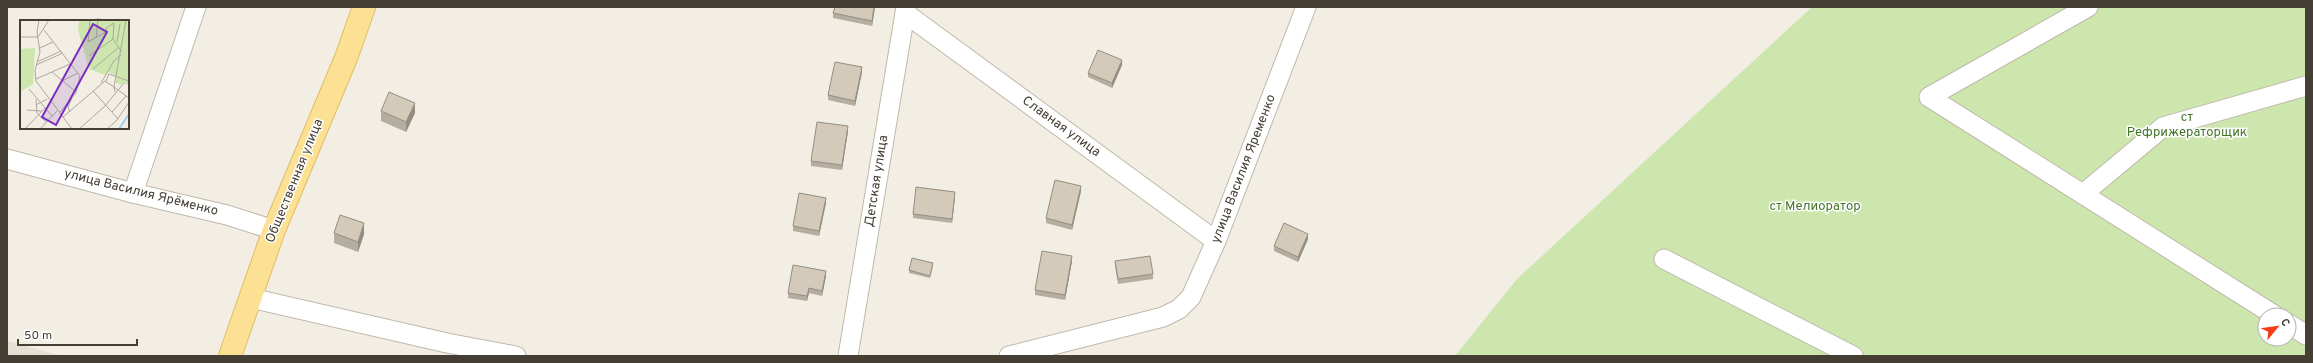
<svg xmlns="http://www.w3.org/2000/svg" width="2313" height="363" viewBox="0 0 2313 363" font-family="Overpass,sans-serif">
<rect width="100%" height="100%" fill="#f2eee4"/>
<path fill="#e6e0d3" d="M7,341L62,356H7Z"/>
<path fill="#cce6ad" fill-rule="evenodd" d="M1812,7H2306V356H1455L1517,279ZM2265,315H2289V339H2265Z"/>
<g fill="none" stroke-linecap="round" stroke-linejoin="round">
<g stroke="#c0b9aa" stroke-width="21">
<g id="minor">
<path d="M2088,7L1929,97L2274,315"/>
<path d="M905,13L1216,241"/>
<path d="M7,159L133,193L227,215L274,230"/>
<path d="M133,193L196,7"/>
<path d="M2083,194L2163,127L2306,86"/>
<path d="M1664,259L1853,356"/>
<path d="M251,298L447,343L516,356"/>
<path d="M2289,324L2306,335"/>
<path d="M848,356L906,7"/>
<path d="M1009,356L1163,317L1179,309L1191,297L1216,241L1306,7"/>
</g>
</g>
<g stroke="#e1bd63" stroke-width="24">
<path id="major" d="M230,356L274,230L346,58L364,7"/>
</g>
<use href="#minor" stroke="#fff" stroke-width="19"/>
<use href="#major" stroke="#fce093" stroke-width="22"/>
</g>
<g fill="#b5aea0">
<path d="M835,7H875L872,26L833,18V13Z"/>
<path d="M1122,65L1112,88L1088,77V73Z"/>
<path d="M862,72L855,106L828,100V95Z"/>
<path d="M381,111L415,113L406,132L381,121Z"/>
<path d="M848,131L842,170L811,166V161Z"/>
<path d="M1081,191L1072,230L1046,223V218Z"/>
<path d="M955,197L952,223L913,218V214Z"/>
<path d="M826,203L819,236L793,231V226Z"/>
<path d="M334,233L364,234L358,252L334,243Z"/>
<path d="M1308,239L1298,262L1274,251V246Z"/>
<path d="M1072,261L1065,300L1035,295V290Z"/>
<path d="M1115,261L1153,274V279L1118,284L1115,266Z"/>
<path d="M933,266L930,278L909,273V270Z"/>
<path d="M826,276L822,296L809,293L807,301L788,298V293Z"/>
</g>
<g fill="#948d82">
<path d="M874,7H875L872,26V21Z"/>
<path d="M1122,60V65L1112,88V83Z"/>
<path d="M862,67V72L855,106V101Z"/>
<path d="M415,103V113L406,132V122Z"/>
<path d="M848,126V131L842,170V165Z"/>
<path d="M1081,186V191L1072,230V225Z"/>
<path d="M955,192V197L952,223V219Z"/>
<path d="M826,198V203L819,236V231Z"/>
<path d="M364,223V234L358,252V242Z"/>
<path d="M1308,234V239L1298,262V257Z"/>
<path d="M1072,256V261L1065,300V295Z"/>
<path d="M826,271V276L822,296V291Z"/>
<path d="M809,288V293L807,301V296Z"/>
</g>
<g fill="#d3caba" stroke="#948d82">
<path d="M835,7H874L872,21L833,13Z"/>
<path d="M97,19L119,21H97Z"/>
<path d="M1098,50L1122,60L1112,83L1088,73Z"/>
<path d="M835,62L862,67L855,101L828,95Z"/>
<path d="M389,92L415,103L406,122L381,111Z"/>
<path d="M817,122L848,126L842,165L811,161Z"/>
<path d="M1055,180L1081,186L1072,225L1046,218Z"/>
<path d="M916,187L955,192L952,219L913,214Z"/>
<path d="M799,193L826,198L819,231L793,226Z"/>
<path d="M340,215L364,223L358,242L334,233Z"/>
<path d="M1284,223L1308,234L1298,257L1274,246Z"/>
<path d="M1042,251L1072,256L1065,295L1035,290Z"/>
<path d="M1150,256L1153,274L1118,279L1115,261Z"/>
<path d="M912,258L933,263L930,276L909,270Z"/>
<path d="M793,265L826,271L822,291L809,288L807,296L788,293Z"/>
</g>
<g text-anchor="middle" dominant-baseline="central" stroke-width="3" stroke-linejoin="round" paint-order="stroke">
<g font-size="13" fill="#457429" stroke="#fff">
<text x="2187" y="118">ст<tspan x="2187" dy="15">Рефрижераторщик</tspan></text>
<text x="1815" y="207">ст Мелиоратор</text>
</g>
<g font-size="13" fill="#443e34" stroke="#fff">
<text transform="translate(1061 127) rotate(36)">Славная улица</text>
<text transform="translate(1244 169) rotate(-69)">улица Василия Яременко</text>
<text transform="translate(295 181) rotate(-68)">Общественная улица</text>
<text transform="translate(877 181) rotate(-81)">Детская улица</text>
<text transform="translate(141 193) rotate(14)">улица Василия Ярёменко</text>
</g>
</g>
<g transform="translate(20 20)">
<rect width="109" height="109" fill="#f2eee4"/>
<path d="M59,0H109V65L103,63L101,65L95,62L97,57L89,52L85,55L69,49L58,10ZM15,28L13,64L0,72V29Z" fill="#cce6ad"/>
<path fill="none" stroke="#a1ceef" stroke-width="2" d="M99,109L109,94"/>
<path fill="none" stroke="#aca89e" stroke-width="1" d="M19,0L17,12L20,32L15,50L16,61L52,109M70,0L68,22L86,12V8L94,3L93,19L101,31M24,10L60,56L56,73L40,92M0,17H18L29,0M76,18L78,0M97,22L100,4M20,28L33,22M69,36L93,19M17,42L41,31M16,45L43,33M73,49L99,27M32,52L56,72M16,59L50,44M42,61L58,53M86,61L89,54L109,61M81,63L94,41L101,35M94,67L109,78M9,69L32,96M73,71L98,99M95,72L94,67L106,0M16,79L17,93L26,102M16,85L27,79M7,90L22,91M50,92L48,87L52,78M92,92L106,76M43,97L85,61L94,67M5,109L25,88M20,109L37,91M59,109L84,87L104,63M87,109L97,100L109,82"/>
<path fill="#7b2cbf" fill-opacity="0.15" stroke="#7b2cbf" stroke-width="2" d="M73,4L87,12L36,105L22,97Z"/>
<rect width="109" height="109" fill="none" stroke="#443e34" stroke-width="2"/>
</g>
<rect width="2313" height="363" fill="none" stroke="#443e34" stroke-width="16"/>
<g transform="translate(2277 327) rotate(61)"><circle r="19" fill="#ffffff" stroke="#b4b2ae"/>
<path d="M0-3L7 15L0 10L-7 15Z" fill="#f63b17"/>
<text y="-6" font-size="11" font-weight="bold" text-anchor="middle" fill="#443e34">С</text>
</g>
<path d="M18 339v6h119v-6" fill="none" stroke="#443e34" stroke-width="2"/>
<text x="24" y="339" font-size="12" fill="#443e34" stroke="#ffffff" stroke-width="3" paint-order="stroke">50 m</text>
</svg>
